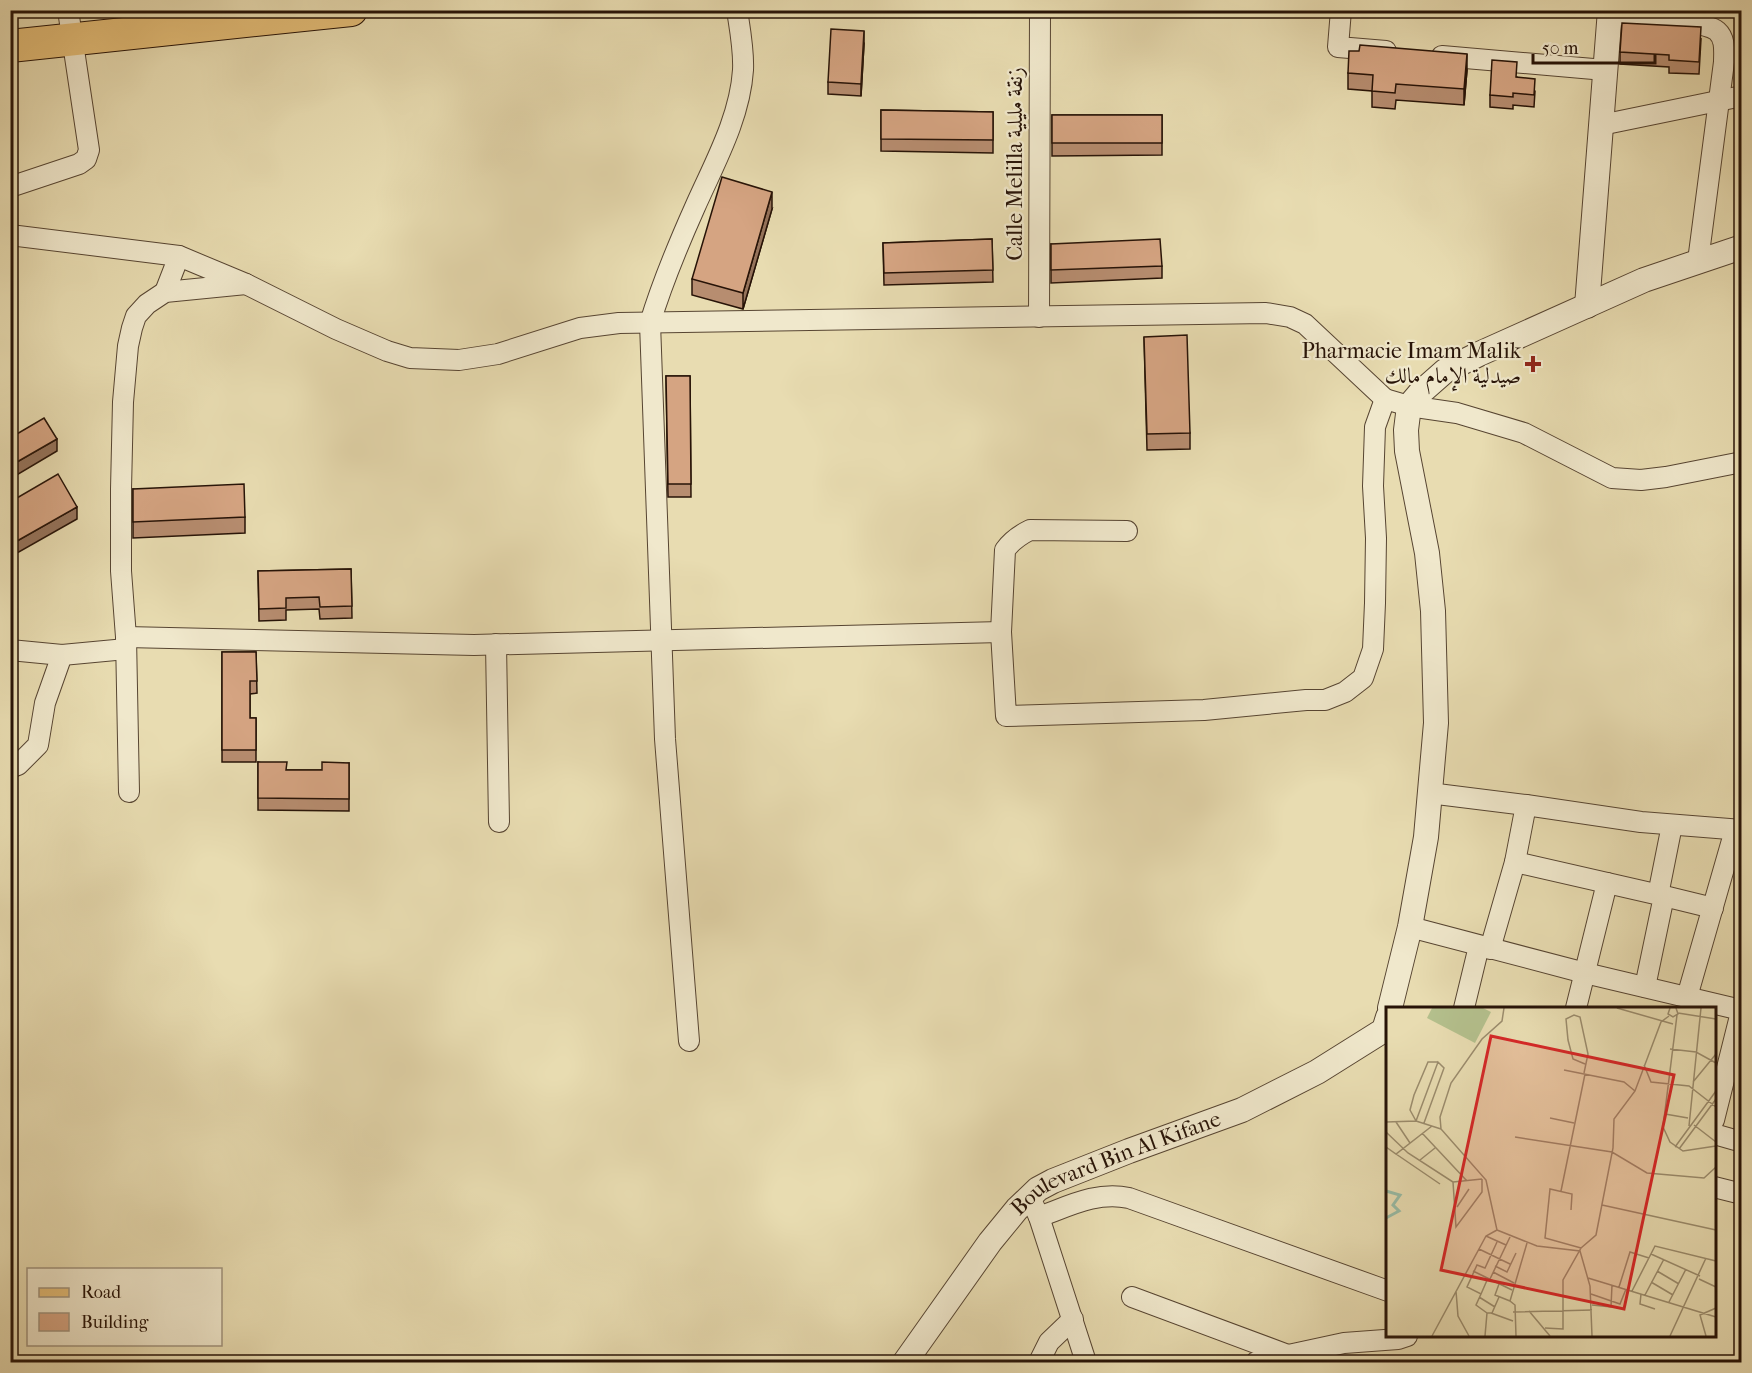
<svg xmlns="http://www.w3.org/2000/svg" width="1752" height="1373" viewBox="0 0 1752 1373" font-family="'IM FELL French Canon',Amiri,serif">
<rect width="100%" height="100%" fill="#e8dcb1"/>
<filter id="stains"><feTurbulence type="fractalNoise" baseFrequency=".00333" numOctaves="4"/><feColorMatrix values="0 0 0 0 .2 0 0 0 0 .09 0 0 0 0 .02 0 0 0 .5 -.17"/></filter>
<radialGradient id="worn" r=".72"><stop offset=".6" stop-color="#630" stop-opacity="0"/><stop offset="1" stop-color="#630" stop-opacity=".3"/></radialGradient>
<g fill="none" stroke-linecap="round" stroke-linejoin="round">
<g stroke="#574532" stroke-width="22">
<g id="minor">
<path d="M1341,10L1338,47L1386,51"/>
<path d="M1610,14C1632,17 1702,19 1717,31C1726,39 1724,52 1724,62L1698,261"/>
<path d="M1442,56L1605,70"/>
<path d="M1601,125L1742,96"/>
<path d="M10,187L79,164L86,159L89,150L68,10"/>
<path d="M10,235L179,256L246,284L336,329L387,351L410,358L459,360L498,354L580,328L619,323L1266,313L1290,317L1305,324L1385,399"/>
<path d="M165,292L179,256"/>
<path d="M1039,317L1040,10"/>
<path d="M1127,531L1030,530C1020,535 1012,540 1005,550L1001,632L1006,716L1204,710L1306,700H1325L1345,692L1363,678L1373,649L1375,603L1376,538L1373,486L1375,427L1385,399L1409,406L1457,413L1524,433L1612,478L1641,480L1666,477L1742,462"/>
<path d="M126,637L474,645L1001,632"/>
<path d="M496,644L499,822"/>
<path d="M10,650L62,655L126,649"/>
<path d="M10,768L18,765L38,745L45,703L62,655"/>
<path d="M129,792L126,637L121,571V489L123,402L128,346L132,328L136,316L147,304L165,292L246,284"/>
<path d="M1429,793L1526,805L1641,822L1742,830"/>
<path d="M1515,862L1664,896L1645,987"/>
<path d="M1658,895L1672,825"/>
<path d="M1664,896L1713,908"/>
<path d="M1410,927L1585,973L1741,1010"/>
<path d="M1490,949L1515,862L1526,805"/>
<path d="M1687,997L1735,830"/>
<path d="M1464,1008L1479,946"/>
<path d="M1576,1008L1607,883"/>
<path d="M689,1041L665,739L650,323C662,283 678,245 695,207C714,164 740,118 743,70C744,50 740,30 737,10"/>
<path d="M1714,1120L1742,1008"/>
<path d="M1714,1134L1742,1142"/>
<path d="M1714,1187L1742,1194"/>
<path d="M1033,1204L1039,1217L1086,1362"/>
<path d="M1039,1217C1069,1206 1097,1191 1129,1198L1388,1291"/>
<path d="M1132,1297L1288,1355"/>
<path d="M1039,1362L1049,1342L1073,1319"/>
<path d="M1256,1362L1344,1343L1398,1339L1407,1336"/>
</g>
</g>
<g stroke="#574532" stroke-width="26">
<g id="tertiary">
<path d="M1587,306L1610,10"/>
<path d="M1390,1008L1410,927L1426,837L1436,723L1433,611L1427,553L1407,451L1406,430L1409,406L1420,393L1445,371L1479,354L1644,280L1742,247"/>
<path id="s1" d="M905,1362L990,1242L1017,1209L1038,1189L1053,1181L1129,1151L1242,1110L1317,1072L1384,1030L1388,1017"/>
</g>
</g>
<g stroke="#271307" stroke-width="34">
<path id="primary" d="M10,46L351,10"/>
</g>
<use href="#minor" stroke="#f0e8cc" stroke-width="20"/>
<use href="#tertiary" stroke="#f0e8cc" stroke-width="24"/>
<use href="#primary" stroke="#e4be78" stroke-width="32"/>
</g>
<g fill="#b78d70" stroke="#271307" stroke-width="1.5">
<path d="M1701,39L1699,74L1669,73V67L1620,64V52Z"/>
<path d="M864,44L861,96L828,94V82Z"/>
<path d="M1467,70L1464,105L1396,100L1395,109L1372,107V91L1348,89V73Z"/>
<path d="M1517,77L1535,91L1534,107L1513,105V109L1490,107V95Z"/>
<path d="M881,110L993,112V153L881,151Z"/>
<path d="M1052,115H1162V155L1052,156Z"/>
<path d="M772,209L743,309L692,295V279Z"/>
<path d="M992,239L993,282L884,285L883,243Z"/>
<path d="M1051,244L1162,266V278L1051,283Z"/>
<path d="M1144,337L1190,433V449L1147,450Z"/>
<path d="M666,376H690L691,497H668Z"/>
<path d="M133,489L245,517V533L133,538Z"/>
<path d="M351,569L352,618L320,619L319,609L286,610V620L259,621L258,571Z"/>
<path d="M222,652H256L257,693L250,694V718H256V762H222Z"/>
<path d="M258,762L287,770H322L349,763V811L258,810Z"/>
</g>
<g fill="#95735b" stroke="#271307" stroke-width="1.5">
<path d="M864,31V44L861,96V84Z"/>
<path d="M1467,54V70L1464,105V89Z"/>
<path d="M772,192V209L743,309V293Z"/>
<path d="M57,439V451L10,479V466Z"/>
<path d="M77,507V519L10,557V545Z"/>
</g>
<g fill="#d5a482" stroke="#271307" stroke-width="1.5">
<path d="M1622,23L1701,27L1699,62L1669,60V55L1620,52Z"/>
<path d="M831,29L864,31L861,84L828,82Z"/>
<path d="M1360,45L1467,54L1464,89L1396,84L1395,93L1372,91L1373,75L1348,73L1349,51H1359Z"/>
<path d="M1492,60L1517,62L1516,77L1535,79L1534,95L1513,93V97L1490,95Z"/>
<path d="M881,110L993,112V140L881,139Z"/>
<rect x="1052" y="115" width="110" height="28"/>
<path d="M722,177L772,192L743,293L692,279Z"/>
<path d="M992,239L993,270L884,273L883,243Z"/>
<path d="M1160,239L1162,266L1051,270V244Z"/>
<path d="M1187,335L1190,433L1147,434L1144,337Z"/>
<path d="M666,376H690L691,484H668Z"/>
<path d="M44,418L57,439L10,466V438Z"/>
<path d="M58,474L77,507L10,545V502Z"/>
<path d="M244,484L245,517L133,522V489Z"/>
<path d="M351,569L352,606L320,607L319,597L286,598V608L259,609L258,571Z"/>
<path d="M222,652H256L257,681H250V718H256V750H222Z"/>
<path d="M258,762H287L286,770H322V762L349,763V799L258,798Z"/>
</g>
<path fill="#8f2418" stroke="#f0e8cc" stroke-width="2" d="M1530 355h6v6h6v6h-6v6h-6v-6h-6v-6h6z"/>
<g text-anchor="middle" dominant-baseline="central" stroke-width="4.5" stroke-linejoin="round" paint-order="stroke">
<g font-size="22" fill="#271307" stroke="#f0e8cc">
<text transform="translate(1015 164) rotate(-90)">Calle Melilla زنقة مليلية</text>
<text stroke="none"><textPath href="#s1" startOffset="300">Boulevard Bin Al Kifane</textPath></text>
</g>
<g font-size="22" fill="#271307" stroke="#f0e8cc" text-anchor="end">
<text x="1521" y="351">Pharmacie Imam Malik<tspan x="1521" dy="25">صيدلية الإمام مالك</tspan></text>
</g>
</g>
<g transform="translate(1386 1007)">
<rect width="330" height="330" fill="#e8dcb1"/>
<path d="M46,1H97L105,5L89,36L41,11Z" fill="#b4c08d"/>
<path fill="none" stroke="#98bca6" stroke-width="3" d="M0,184L14,188L7,198L13,204L0,211"/>
<path fill="none" stroke="#9b8c6d" stroke-width="1.5" d="M231,1L287,17M284,1L282,7L287,10L292,7L290,1M292,6L330,12M291,8L277,120L284,135L297,144L330,139M284,42L310,45L330,56M258,58L265,75L303,79L330,100M178,63L238,75L249,84M198,66L202,47L194,10L188,8L180,12L182,33L187,52L199,57M307,75L330,47M279,107L302,111M164,111L188,116M0,115L30,114L24,103L28,88L42,55H52M10,115L24,136M38,116L58,61L52,55L30,114L55,122M308,118L330,135M303,119L315,1M0,125L22,146L67,175L70,220L96,185V172M36,126L81,174M129,130L226,145L261,166L318,171L330,160M0,140L10,147L46,119M289,140L330,84M293,142L330,92M10,147L54,177M34,153L49,141M67,175L96,172M175,184L199,67M216,198L330,223M71,200L83,182M111,223L100,173L55,122L54,110L65,76L96,32L116,14L118,1M111,223L151,239L194,244L204,279L206,329M100,229L120,238M195,241L210,228L227,141L228,112L249,84L275,15L283,9M93,242L124,257M265,247L314,269M109,259L121,265L130,246M87,264L126,283M271,264L293,277M107,265L128,276M102,271L95,287L81,280L91,258L99,261L111,235M202,271L330,310M104,272L124,230M313,272L330,280M265,275L287,288M113,277L109,288L124,294M233,280L244,245L263,251M70,284L72,309L83,329M246,284L269,239L330,254M95,287L90,298L101,306M205,287L234,297L240,282M255,287L254,297L269,302M259,288L278,252M93,290L109,300M283,295L300,262M206,298L225,300L226,278M143,304L164,329M127,305L206,303M105,306L127,314M159,321L177,322V273L195,241L159,231L164,182L186,187L185,203M46,329L100,229L111,223M99,329L101,306H106L113,290M130,329L129,298L124,294L141,236M284,329L320,251M320,329L314,308L330,301"/>
<path fill="#d62828" fill-opacity="0.15" stroke="#d62828" stroke-width="3" d="M105,29L288,68L238,302L55,263Z"/>
<rect width="330" height="330" fill="none" stroke="#271307" stroke-width="3"/>
</g>
<rect width="1752" height="1373" fill="none" stroke="#e8dcb1" stroke-width="36"/>
<rect x="12" y="12" width="1728" height="1349" fill="none" stroke="#271307" stroke-width="3"/>
<rect x="18" y="18" width="1716" height="1337" fill="none" stroke="#271307" stroke-width="1.5"/>
<rect x="27" y="1268" width="195" height="78" fill="#f0e8cc" stroke="#a0937d" stroke-width="1.5"/>
<rect x="39" y="1288" width="30" height="9" fill="#e4be78" stroke="#a0937d" stroke-width="1.5"/>
<text x="81" y="1298" font-size="18" fill="#271307">Road</text>
<rect x="39" y="1313" width="30" height="18" fill="#d5a482" stroke="#a0937d" stroke-width="1.5"/>
<text x="81" y="1328" font-size="18" fill="#271307">Building</text>
<path d="M1533 54v9h122v-9" fill="none" stroke="#271307" stroke-width="3"/>
<text x="1542" y="54" font-size="18" fill="#271307" stroke="#f0e8cc" stroke-width="4.5" paint-order="stroke">50 m</text>
<rect width="100%" height="100%" filter="url(#stains)"/>
<rect width="100%" height="100%" fill="url(#worn)"/>
</svg>
